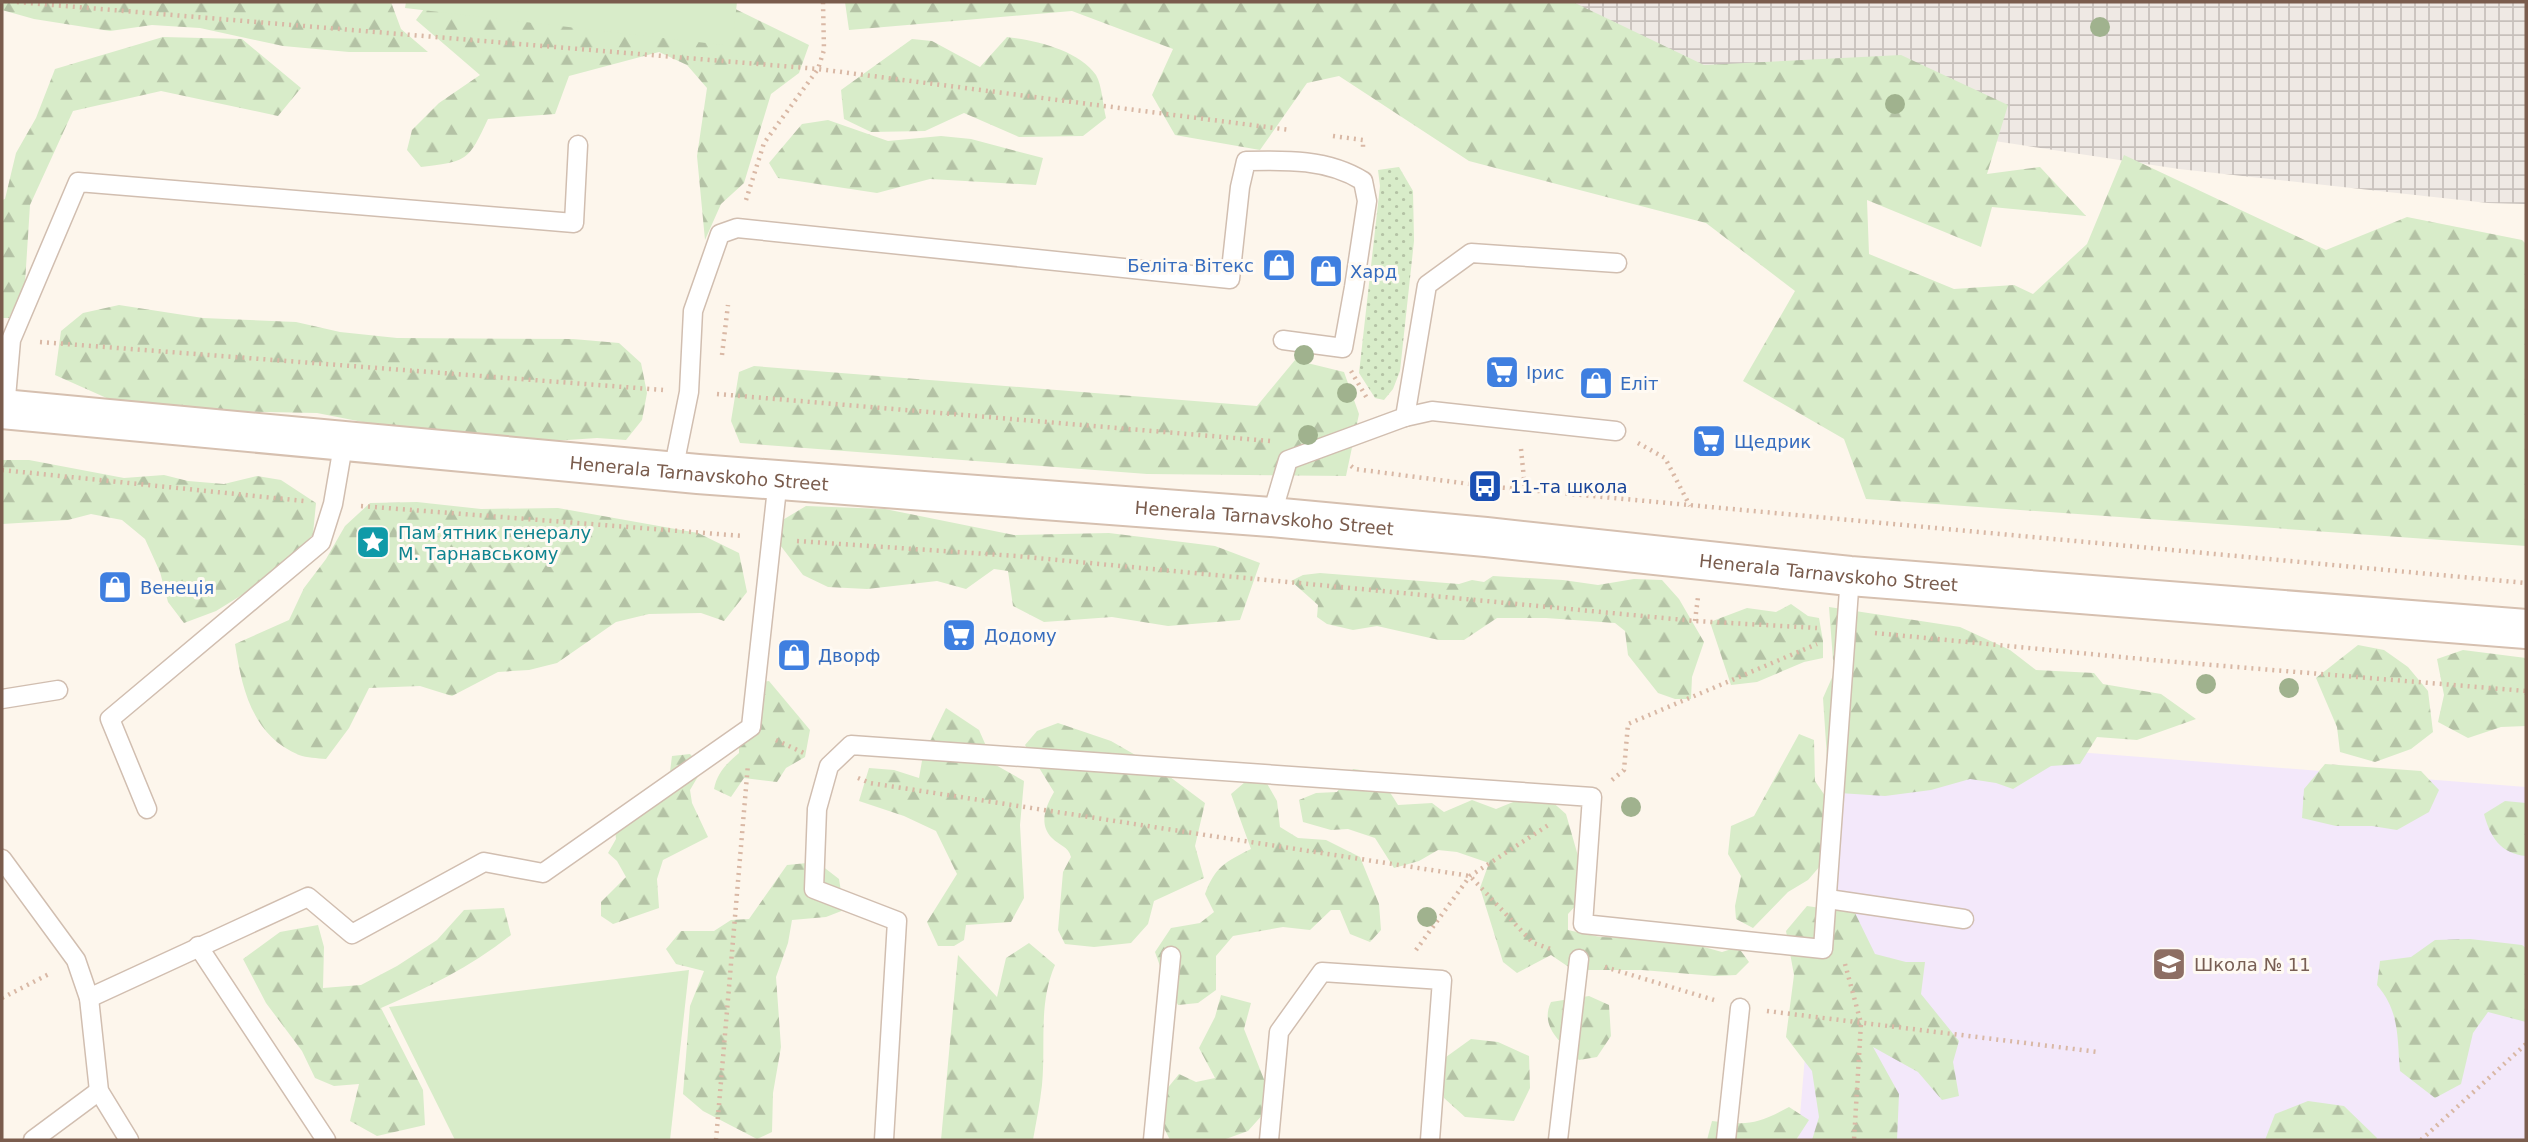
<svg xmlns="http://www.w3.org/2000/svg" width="2528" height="1142" viewBox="0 0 2528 1142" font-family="'DejaVu Sans',sans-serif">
<defs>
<pattern id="industrial-grid" width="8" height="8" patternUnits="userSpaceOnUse" patternTransform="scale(1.75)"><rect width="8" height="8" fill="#efe9e4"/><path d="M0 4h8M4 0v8" fill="none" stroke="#c7c0bb"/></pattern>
<pattern id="grass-dots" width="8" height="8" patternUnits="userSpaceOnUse" patternTransform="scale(1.75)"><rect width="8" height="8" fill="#d8ecc9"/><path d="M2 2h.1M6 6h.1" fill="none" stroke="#b4c2a5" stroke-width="1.8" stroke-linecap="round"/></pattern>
<pattern id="forest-firs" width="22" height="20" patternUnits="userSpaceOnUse" patternTransform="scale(1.75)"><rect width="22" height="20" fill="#d8ecc9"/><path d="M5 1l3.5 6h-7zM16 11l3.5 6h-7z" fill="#b4c2a5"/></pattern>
</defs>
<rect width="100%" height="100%" fill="#fdf6ec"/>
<path fill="url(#industrial-grid)" d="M1461,2H2526V204L2488,203L2179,169L1988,140Z"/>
<path fill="#f3e8fa" d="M1832,733L2526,787V1140H1798Z"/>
<path fill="url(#grass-dots)" d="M1399,167L1413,191L1414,241L1400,371L1393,389L1384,400L1375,398L1359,373L1380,186L1378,170Z"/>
<g fill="url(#forest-firs)">
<path d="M2,2H391L401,29L428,52H349L283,46L200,28L152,25L110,31L34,19L2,10Z"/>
<path d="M429,2H721L809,45L799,73L771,94L744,183L721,204L705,240L697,156L707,88L687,65L659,52L569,76L555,114L488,119C468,161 469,161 421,167L407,150L412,130L439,103L480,75L416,20Z"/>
<path d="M845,2H1573L1704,65L1901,55L2008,105L1987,174L2040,167L2086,216L1992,207L1981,247L1867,200L1869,254L1954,289L2014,285L2033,294L2087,244L2124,155L2326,250L2407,217L2522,240L2526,244V546L1866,499L1844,439L1743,381L1795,291L1706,223L1469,161L1339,76L1307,83L1260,150L1175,135L1152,95L1173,49L1072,11L849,30Z"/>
<path d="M163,37L242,39L301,88L278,116L161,91L73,111L30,205L25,283L9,318H2V200L5,199L16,153L36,118L55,69Z"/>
<path d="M1007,37C1035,40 1079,50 1096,75C1102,85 1103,106 1106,118L1083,136L1019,137L964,113L925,131L871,132L844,119L841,90L912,39L932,41L980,67Z"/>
<path d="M828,120L888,141L941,136L971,139L1043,158L1036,185L930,179L877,193L778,178L769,163L802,124Z"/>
<path d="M119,305L203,318L296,322L340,332L397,338L573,339L619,343L641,363L647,393L642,420L626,440L597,438L509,444L449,439L317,413L213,411L120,404L55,375L61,331L83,313Z"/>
<path d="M1295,360L1344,372L1359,414L1346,476L1147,474L740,443L731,421L739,372L754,366L1257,406Z"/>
<path d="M2,460H29L124,478L164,475L188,481L224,484L257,476L281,480L316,503L313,534L287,567L216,611L184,623L168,602L160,572L145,539L122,520L91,514L68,520L2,524Z"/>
<path d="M417,502L481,509L558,508L698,533L739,553L747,592L724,621L701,613L649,614L616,622L557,663L529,670L498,672L452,696L420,686L369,688L349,728L326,759C317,758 307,758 299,755C252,735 242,689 235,644L289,620L304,588L326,559L345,526L370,503Z"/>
<path d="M806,506L885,509L1014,535L1109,533L1215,546L1260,563L1240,620L1168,626L1112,617L1044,622L1013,606L1008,571L994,569L966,589L937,581L867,589L828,587L803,575L777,541L781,521Z"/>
<path d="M1320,573L1459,584L1472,580L1484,582L1493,576L1563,580L1598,585L1634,579L1662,580L1679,599L1704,642L1692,677L1691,699H1675L1658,693L1628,655L1625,631L1615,623L1546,618H1497L1464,640H1439L1377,626L1353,630L1327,624L1317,617L1318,605L1291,581L1303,575Z"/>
<path d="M1791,604L1808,616L1819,618L1823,641V658L1804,662L1757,682L1731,685L1710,622L1747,608L1776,612Z"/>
<path d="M1829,607L1960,627L2010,650L2036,670L2094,673L2103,684L2161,694L2196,719L2137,740L2097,737L2080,764L2051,766L2013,789L1996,783L1970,779L1931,790L1885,796L1839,793L1832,782L1827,758L1823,698L1834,673Z"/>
<path d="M2358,645L2384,650L2408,667L2428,691L2433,732L2411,749L2375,762L2340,752L2337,727L2316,678Z"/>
<path d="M2463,650L2526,658V726L2501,727L2468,738L2438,722L2444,695L2437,659Z"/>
<path d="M769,681L810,730L805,757L786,768L777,782L744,778L731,797L714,789C717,773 727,763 739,753V729L754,683Z"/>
<path d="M946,708L979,730L994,764L1024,781L1020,825L1024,898L1011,922L966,925L964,940L954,946H938L927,922L957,874L936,831L904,816L859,801L869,768L894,770L919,778L923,755Z"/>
<path d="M1058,723L1111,741L1158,768L1205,803L1195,846L1204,878L1154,901L1148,924L1131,943L1094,947L1065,944L1058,930L1063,872L1071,857C1068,846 1060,846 1052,838C1038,824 1046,806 1054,792L1025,745L1037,731Z"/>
<path d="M1799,734L1814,740L1815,781L1834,809L1827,858L1808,880L1788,892L1753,928L1736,919L1735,906L1741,876L1728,854L1731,826L1754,816Z"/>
<path d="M690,754L703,768L690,790L692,803L708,837L663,860L657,879L659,908L613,924L601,916V902L626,877L617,861L608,853L616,839L614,819L669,780L672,756Z"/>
<path d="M2325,764L2421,771L2439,790L2429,812L2397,830L2372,826H2336L2302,818L2304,789Z"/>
<path d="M1353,769C1377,771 1386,785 1398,805L1432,803L1444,812L1472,800L1496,809L1540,791L1566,814L1584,877L1579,902L1568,914V930L1600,937L1637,938L1693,944L1722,952L1738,947L1749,962L1736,975L1715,976L1642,970H1573L1551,955L1517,973L1503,962L1480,888L1489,863L1457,852L1438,850L1419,861L1394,868L1375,838L1348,829L1331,830L1303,822L1299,800L1316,793L1337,792Z"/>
<path d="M1265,780L1277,801L1280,827L1298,838L1326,840L1360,857L1379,904L1381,930L1370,942L1350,934L1340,910H1331L1310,930L1283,927L1233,936L1216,956V990L1198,1003L1178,1005L1165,980L1155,952L1171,928L1200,923L1214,912L1205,894C1215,867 1225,862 1251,849L1231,794L1245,782Z"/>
<path d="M2505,801L2526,803V856C2501,854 2490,837 2484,814Z"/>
<path d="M817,862L839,879L844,910L826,917L792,920L788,943L776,977L781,1047L773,1093L772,1132L757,1139L703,1111L683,1094L690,1006L704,971L676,964L666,949L681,931H714L731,920L749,919L787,865Z"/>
<path d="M1807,906L1855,913L1875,954L1906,962H1925L1921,994L1959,1041L1953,1062L1959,1096L1942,1100L1918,1072L1873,1047L1899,1094L1897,1140H1812L1819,1117L1812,1071L1786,1037L1794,975L1786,931Z"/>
<path d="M504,908L511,935C471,967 427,988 381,1008L423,1090L425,1125L377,1136L350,1121L359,1084L334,1086L315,1078L302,1051L266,1003L243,959L280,932L318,925L324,947L323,988L361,985L397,966L437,940L464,910Z"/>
<path d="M2470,939L2522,945L2526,948V1022L2488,1012L2473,1033L2461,1084L2435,1098L2400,1071C2397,1037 2400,1012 2377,985L2380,961L2411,957L2435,940Z"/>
<path d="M1029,943L1055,965C1038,1004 1046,1044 1042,1085C1040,1104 1036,1122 1033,1140H941L958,955L997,997L1006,958Z"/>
<path d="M1221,995L1251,1003L1244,1029L1267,1087L1265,1112L1248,1131L1223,1140H1170L1156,1112L1166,1090L1179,1074L1196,1082L1215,1078L1199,1048L1215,1017Z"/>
<path d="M1589,996L1609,1005L1611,1036L1597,1057L1579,1060C1562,1044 1539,1027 1551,1002Z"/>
<path d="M1471,1039L1498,1042L1529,1056L1530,1088L1514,1121L1465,1117L1444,1098L1439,1077L1446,1057Z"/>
<path d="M2308,1101L2344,1106L2377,1138L2376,1140H2265L2275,1114Z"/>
<path d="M1789,1107L1809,1120L1796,1140H1707L1712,1121C1749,1125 1756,1125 1789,1107Z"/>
</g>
<g fill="#d8ecc9">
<path d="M406,2H737L732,46L405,8Z"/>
<path d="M689,970L670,1140H455L389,1007Z"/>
</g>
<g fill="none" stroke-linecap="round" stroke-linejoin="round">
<g stroke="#d1beb0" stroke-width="21">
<g id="service">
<path d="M5,409L11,340L78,182L574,223L578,145"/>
<path d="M1405,417L1432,411L1616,431"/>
<path d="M673,471L689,392L693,311L720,234L737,228L1230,279L1240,187L1246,161C1286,160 1328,159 1363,181L1367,201L1354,287L1343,348L1283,340"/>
<path d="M1271,517L1288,460L1405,417L1427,285L1471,253L1617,263"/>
<path d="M2,699L58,690"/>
<path d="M147,809L110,719L321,542L333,504L344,440"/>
<path d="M2,859L76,960L89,998L99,1091L129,1140"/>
<path d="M1828,899L1964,919"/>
<path d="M198,946L326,1140"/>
<path d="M89,998L308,897L352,934L484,862L543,873L751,727L778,479"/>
<path d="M33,1140L99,1091"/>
<path d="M884,1140L897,921L814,889L817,809L829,766L851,745L1592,797L1583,924L1823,949L1850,576"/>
<path d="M1153,1140L1171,956"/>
<path d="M1269,1140L1279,1032L1322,972L1442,980L1430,1140"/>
<path d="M1558,1140L1579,959"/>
<path d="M1726,1140L1740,1008"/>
</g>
</g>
<g stroke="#d6c0b0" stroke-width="42">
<g id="secondary">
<path id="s1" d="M2,409L698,474L1271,517L1486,537L1850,576L2526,629"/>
</g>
</g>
<g stroke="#d9b8a5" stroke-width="4.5" stroke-dasharray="2 5" stroke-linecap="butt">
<path d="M17,2L818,69L1290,130"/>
<path d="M1333,136L1363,140V150"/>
<path d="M746,200L764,143L818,69L824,50L823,2"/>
<path d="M40,342L663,390"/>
<path d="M722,355L728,305"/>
<path d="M1351,371L1368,400"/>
<path d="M717,394L1270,441"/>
<path d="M1638,443L1665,458L1690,506"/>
<path d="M1521,449L1525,489"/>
<path d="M1351,466L1355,469L1485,486L2526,583"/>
<path d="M2,470L304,501"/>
<path d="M361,506L743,536"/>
<path d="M797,541L1016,556L1695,621L1817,628"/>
<path d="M1695,621L1698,597"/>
<path d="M1875,633L2152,660L2526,691"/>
<path d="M776,740L806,754"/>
<path d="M858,778L870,783L1470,876L1533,943L1554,950"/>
<path d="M1612,780L1624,770L1628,724L1817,644"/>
<path d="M1416,950L1470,876L1550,824"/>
<path d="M1845,964L1861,1023L1854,1140"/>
<path d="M1605,967L1714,1000"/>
<path d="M2,998L51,973"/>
<path d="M1767,1011L2098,1052"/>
<path d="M716,1140L748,764"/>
<path d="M2421,1140L2526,1044"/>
</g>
<use href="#service" stroke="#fff" stroke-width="18"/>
<use href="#secondary" stroke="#fff" stroke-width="38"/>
</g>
<g fill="#a0b28e">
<circle cx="2100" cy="27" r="10"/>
<circle cx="1895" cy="104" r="10"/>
<circle cx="1304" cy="355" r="10"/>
<circle cx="1347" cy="393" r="10"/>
<circle cx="1308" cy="435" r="10"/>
<circle cx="2206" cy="684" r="10"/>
<circle cx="2289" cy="688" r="10"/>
<circle cx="1631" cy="807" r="10"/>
<circle cx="1427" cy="917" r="10"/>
</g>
<defs>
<g id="shop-square" transform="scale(1.75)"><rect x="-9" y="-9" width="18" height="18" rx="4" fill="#3f7fe0" stroke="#fffaf3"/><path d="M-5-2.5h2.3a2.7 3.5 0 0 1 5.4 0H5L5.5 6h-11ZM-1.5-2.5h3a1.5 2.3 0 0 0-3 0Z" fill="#fff"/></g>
<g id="supermarket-square" transform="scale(1.75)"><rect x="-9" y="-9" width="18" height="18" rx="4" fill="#3f7fe0" stroke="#fffaf3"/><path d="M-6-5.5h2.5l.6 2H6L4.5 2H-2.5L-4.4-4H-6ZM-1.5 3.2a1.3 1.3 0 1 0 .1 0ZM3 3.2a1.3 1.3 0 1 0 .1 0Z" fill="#fff"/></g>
<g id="bus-square" transform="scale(1.75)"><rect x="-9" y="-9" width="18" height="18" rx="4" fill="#1a4fb4" stroke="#fffaf3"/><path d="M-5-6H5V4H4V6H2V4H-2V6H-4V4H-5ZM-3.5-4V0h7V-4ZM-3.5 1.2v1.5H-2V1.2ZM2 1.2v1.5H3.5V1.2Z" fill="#fff"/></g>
<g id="sight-square" transform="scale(1.75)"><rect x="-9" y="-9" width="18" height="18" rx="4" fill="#0f9aa8" stroke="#fffaf3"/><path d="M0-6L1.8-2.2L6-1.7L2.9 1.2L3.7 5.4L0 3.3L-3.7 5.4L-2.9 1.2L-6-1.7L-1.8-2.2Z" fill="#fff"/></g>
<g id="school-square" transform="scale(1.75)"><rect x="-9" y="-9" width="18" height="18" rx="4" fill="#8d6e63" stroke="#fffaf3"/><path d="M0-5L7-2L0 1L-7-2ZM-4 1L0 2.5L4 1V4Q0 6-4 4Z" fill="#fff"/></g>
</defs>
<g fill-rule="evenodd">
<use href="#shop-square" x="1279" y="265"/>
<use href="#shop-square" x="1326" y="271"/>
<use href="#supermarket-square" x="1502" y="372"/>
<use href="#shop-square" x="1596" y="383"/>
<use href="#supermarket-square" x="1709" y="441"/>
<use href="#bus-square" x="1485" y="486"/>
<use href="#sight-square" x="373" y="542"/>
<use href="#shop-square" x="115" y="587"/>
<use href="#supermarket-square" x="959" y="635"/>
<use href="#shop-square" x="794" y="655"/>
<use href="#school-square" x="2169" y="964"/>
</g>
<g text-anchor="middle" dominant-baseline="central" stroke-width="6" stroke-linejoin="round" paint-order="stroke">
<g font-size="18" fill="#366cbe" stroke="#fffaf3" text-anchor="start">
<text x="1254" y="265" text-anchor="end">Беліта Вітекс</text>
<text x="1350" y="271">Хард</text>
<text x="1526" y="372">Ірис</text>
<text x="1620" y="383">Еліт</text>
<text x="1734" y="441">Щедрик</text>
<text x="140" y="587">Венеція</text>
<text x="984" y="635">Додому</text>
<text x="818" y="655">Дворф</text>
</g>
<g font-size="18" fill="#7a5c4d" stroke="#fffaf3">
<text stroke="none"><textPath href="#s1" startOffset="700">Henerala Tarnavskoho Street</textPath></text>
<text stroke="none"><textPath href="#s1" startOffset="1267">Henerala Tarnavskoho Street</textPath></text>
<text stroke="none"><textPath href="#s1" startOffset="1834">Henerala Tarnavskoho Street</textPath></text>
</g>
<g font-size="18" fill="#164399" stroke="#fffaf3" text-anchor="start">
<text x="1510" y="486">11-та школа</text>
</g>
<g font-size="18" fill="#0d838f" stroke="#fffaf3" text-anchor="start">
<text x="398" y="532">Пам’ятник генералу<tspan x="398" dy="21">М. Тарнавському</tspan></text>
</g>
<g font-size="18" fill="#785e54" stroke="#fffaf3" text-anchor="start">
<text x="2194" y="964">Школа № 11</text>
</g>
</g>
<rect width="2528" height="1142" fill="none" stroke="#7a5c4d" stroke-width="7"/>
</svg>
